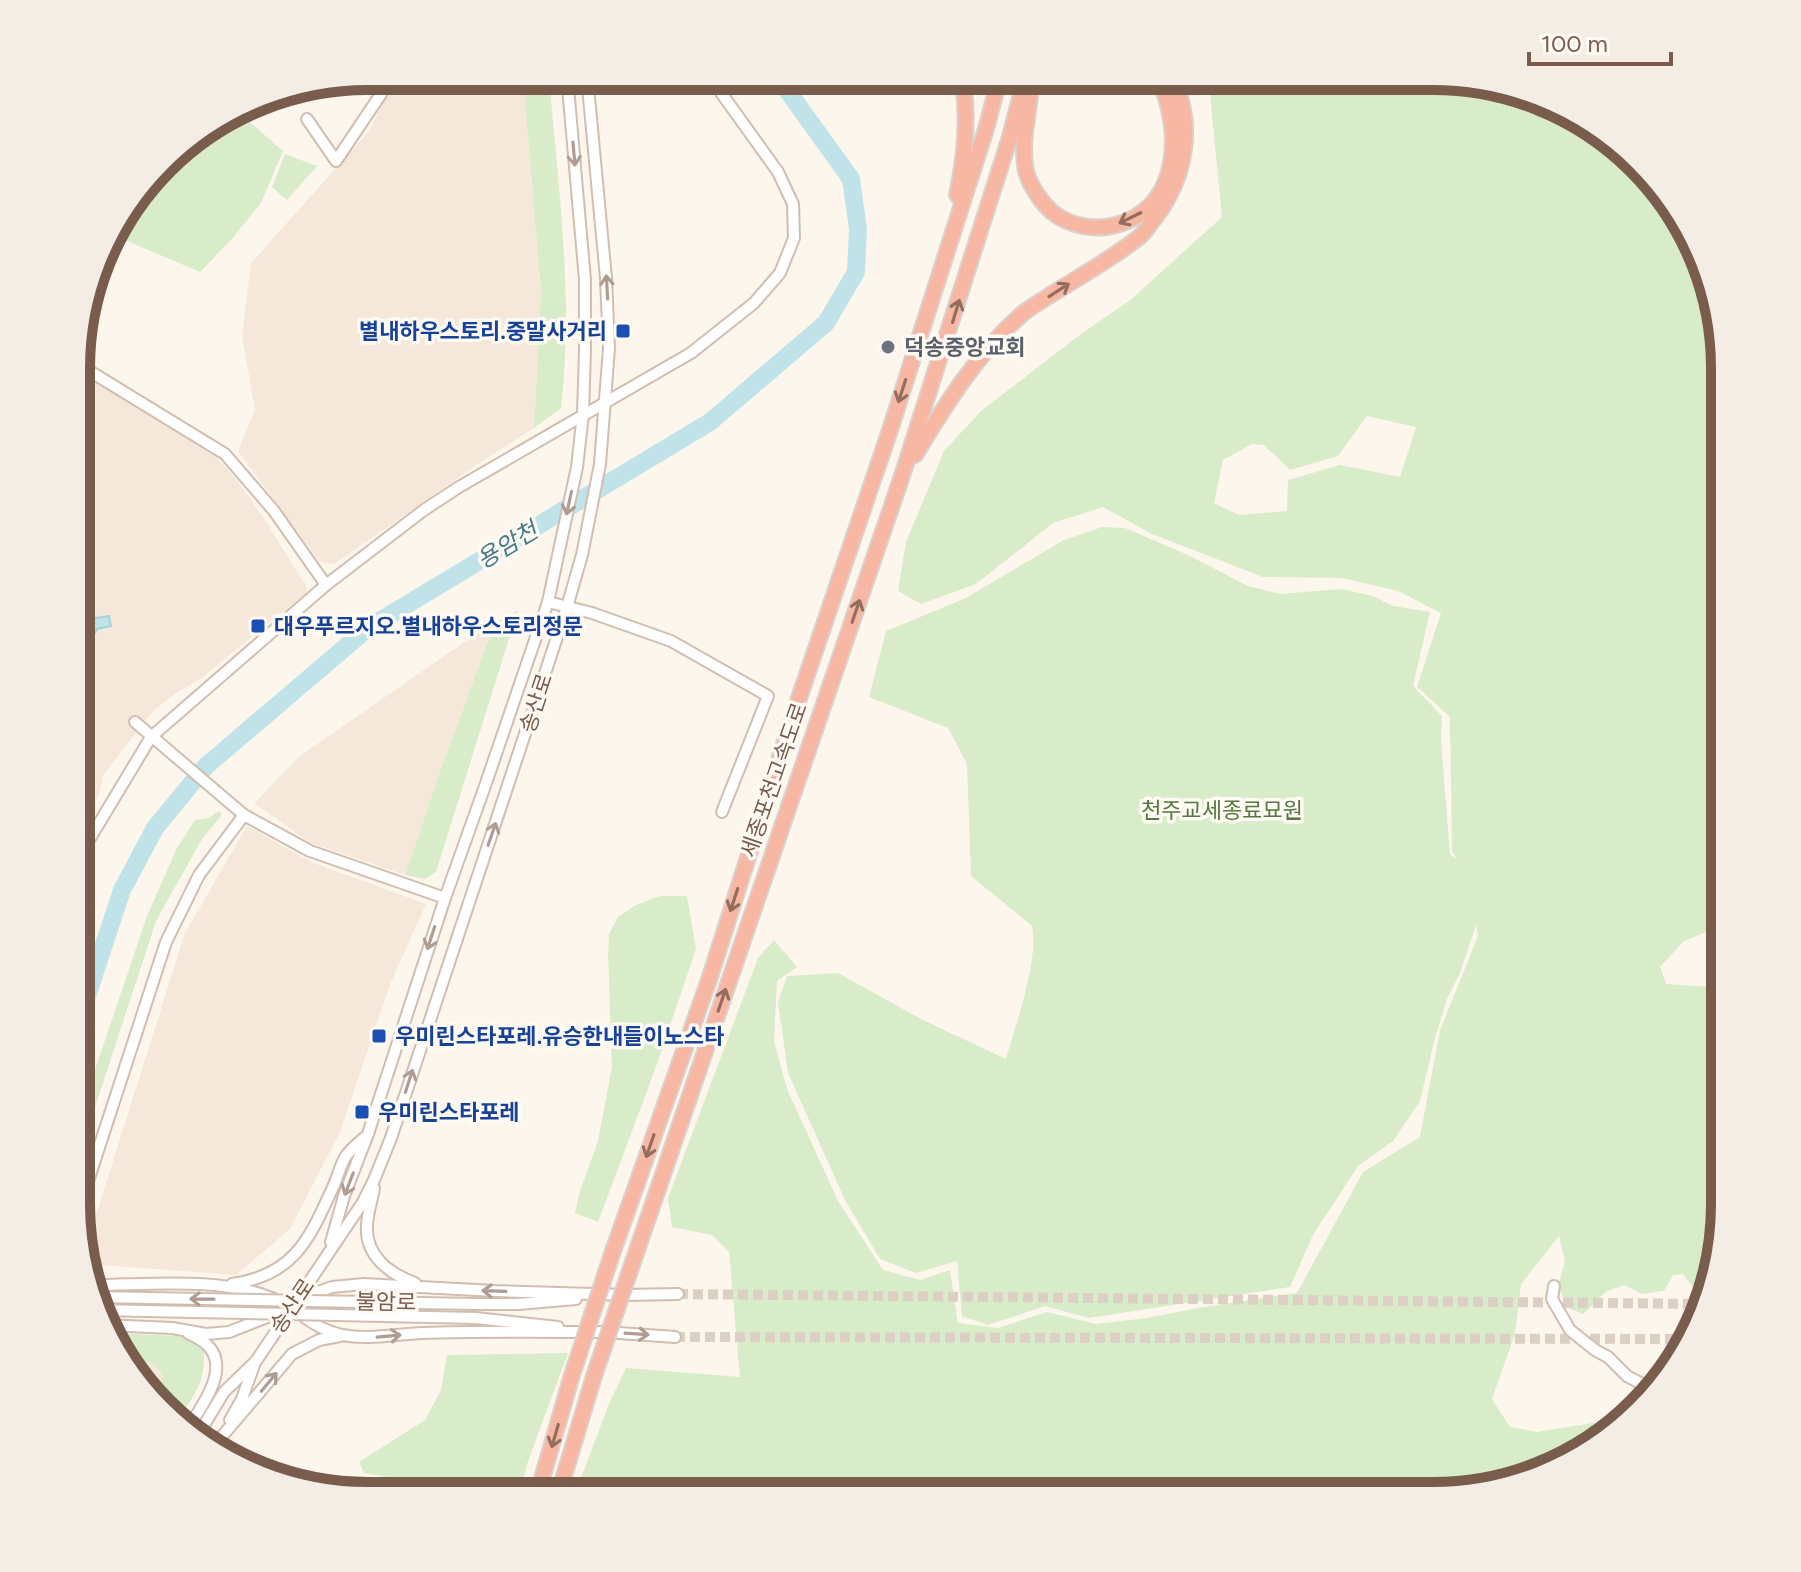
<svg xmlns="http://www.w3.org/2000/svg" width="1801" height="1572" viewBox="0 0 1801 1572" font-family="Figtree,'Noto Sans KR',sans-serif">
<rect width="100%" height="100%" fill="#fdf6ec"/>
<g fill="#f5e8da">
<path d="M385,76H523L541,293L534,428L481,462L334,564L320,562L238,451L255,410L242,336L251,263L370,130L385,96Z"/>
<path d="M78,371L216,457L237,480L267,523L306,586V593L199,680L179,691L153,711L103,775L99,795L78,833Z"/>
<path d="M476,634H490L437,780L405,875L311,843L254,803L300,756Z"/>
<path d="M247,826L311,862L426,904L391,982L340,1132L290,1229L236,1275L86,1264L84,1253L185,933Z"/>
<path d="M129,1361H149L162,1372L163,1389L155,1401Z"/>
</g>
<g fill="#d8ecc9" fill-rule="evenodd">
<path d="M523,76H549C558,186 574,298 561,408L534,428L541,293Z"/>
<path d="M1200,77H1452L1562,106L1640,162L1703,256L1724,349L1725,924L1684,941L1660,967L1666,984L1712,987L1725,983V1204L1705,1303L1683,1274L1673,1275L1664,1291L1642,1294L1624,1285L1607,1291L1583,1314L1568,1308L1558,1286L1565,1261L1559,1236L1521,1284L1515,1334L1492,1399L1510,1427L1537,1432L1593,1423L1612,1430L1562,1466L1452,1495L574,1496L609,1404L626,1368L740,1377L729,1252L712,1235L672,1227L668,1198L758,958L774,940L797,967L777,981L774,1041L787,1089L838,1201L883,1270L920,1280L950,1270L958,1323L998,1328L1047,1312L1096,1324L1147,1318L1198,1308L1297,1293L1363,1172L1420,1137L1440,1030L1478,936L1476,925L1460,973L1447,999L1434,1042L1420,1101L1393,1141L1358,1166L1313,1235L1290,1287L1089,1318L1045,1306L988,1325L962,1316L957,1261L916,1273L880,1259L845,1200L788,1073L778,1002L787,976L838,973L923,1020L1006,1059C1016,1023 1039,961 1032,926L971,876L967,764L948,728L869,697L886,631L964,599L1064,540L1102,527L1125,528L1188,555L1248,586L1280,594L1342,589L1373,596L1393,606L1430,612L1413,686L1442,716L1441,741L1450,854L1457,860L1452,851L1450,717L1417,687L1441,613L1398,591L1342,578L1263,577L1152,534L1103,507L1053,523L976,584L921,604L898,591L906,542L944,451L981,411L1081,334L1129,301L1222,217L1210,94ZM1367,416L1416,427L1400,477L1340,465L1288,480L1287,511L1239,515L1214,503L1223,460L1252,444L1264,445L1290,470L1338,456Z"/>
<path d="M238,112L283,151L261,203L230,241L200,272L111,234L115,223L176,148Z"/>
<path d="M285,154L317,166L287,200L272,187Z"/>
<path d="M518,610L436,872L425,879L405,875L437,780L490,635L476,634Z"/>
<path d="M220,811L221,816L202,839L156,921L77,1162V1123L147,916L177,848L195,820L208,818Z"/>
<path d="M660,896H687L696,949L657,1064L598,1222L575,1213L580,1191L598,1141L612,1067L608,954L609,934L618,917L636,905Z"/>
<path d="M110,1333L181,1336L194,1343L204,1352C205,1385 194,1395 177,1421L161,1410L155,1401L163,1389L161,1372L149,1361H129Z"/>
<path d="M568,1353L527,1464L520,1496H419L411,1481L364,1473L359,1462L425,1420L441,1390L447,1355Z"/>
</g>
<path fill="#bfe3e8" stroke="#a5d3da" stroke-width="2" d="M109,616L111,626L97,629L90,641L79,637L90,619Z"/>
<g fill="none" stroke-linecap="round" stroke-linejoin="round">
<path stroke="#bfe3e8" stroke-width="18" d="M77,1026L122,890L155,828L206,766L368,628L710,422L826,323L856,272L858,229L851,179L777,76"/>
<g stroke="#dcd0c4" stroke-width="10" stroke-dasharray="10 5" stroke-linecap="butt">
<path d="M678,1294L1705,1304"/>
<path d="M675,1337L1687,1339"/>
</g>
<g stroke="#d1beb0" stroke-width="14">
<g id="minor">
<path d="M307,119L336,161L381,94V76"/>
<path d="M78,364L225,454L274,511L326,585"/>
<path d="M548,602L592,613L671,641L768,696L722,812"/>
<path d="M135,722L244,815"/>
<path d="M77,860L151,737L326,585L424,510L459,487L691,353L754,303L780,273L794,238L793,204L778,172L709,76"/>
<path d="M374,1188C372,1201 367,1214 367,1226C365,1256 390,1274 415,1283"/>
<path d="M77,1215L166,942L199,875L244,815L310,851L445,898"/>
<path d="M331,1242L344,1196L368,1134L445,898L485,786L548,602L577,467L583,414L585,350V280L567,76"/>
<path d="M232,1284C296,1275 310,1237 334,1185C338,1175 341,1164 346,1156C351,1149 358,1143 364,1138"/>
<path d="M91,1285C149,1285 220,1276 274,1299"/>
<path d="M1554,1286L1552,1299L1570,1330L1595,1350L1608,1357L1627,1376L1642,1384L1656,1385"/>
<path d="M624,1295L678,1294"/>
<path d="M300,1302L312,1294L332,1287L364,1284L495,1291L628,1295"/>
<path d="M476,1304H518L576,1299"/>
<path d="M299,1313C312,1324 324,1331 342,1335C369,1340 395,1334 422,1333C483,1331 545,1332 606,1332"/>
<path d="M476,1318L558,1327"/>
<path d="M105,1325L172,1328L206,1334L229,1332L275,1314"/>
<path d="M605,1332L675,1337"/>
<path d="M230,1420L242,1399L254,1365"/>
<path d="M188,1428C202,1406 233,1366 205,1343C200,1339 194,1336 188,1333"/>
<path d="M198,1435L224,1392L256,1361L363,1202L374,1180L391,1138L567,607L582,555L600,464L609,348L606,278L587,76"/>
<path d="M218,1441L292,1354L319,1340L340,1336"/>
</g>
</g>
<g stroke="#dad1cd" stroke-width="18">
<g id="highway">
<path d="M1031,86C1029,114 1020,143 1026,171C1030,186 1041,202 1052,212C1070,226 1094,231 1116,225C1182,207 1183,127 1157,76"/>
<path d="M957,195C965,157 969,115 962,76"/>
<path d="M915,455C946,404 976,355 1021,315C1030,307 1042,301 1052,294C1081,276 1111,259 1138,238C1145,233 1149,225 1154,219C1186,178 1196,123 1171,76"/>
<path d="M612,1254L709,980L792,719L890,430L986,129L1000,76"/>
<path d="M634,1259L902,476L1009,140L1026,76"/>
<path d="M537,1496L572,1375"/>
<path d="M558,1496L594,1376"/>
</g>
</g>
<use href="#minor" stroke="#fff" stroke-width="10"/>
<use href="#highway" stroke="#f7b7a3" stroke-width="14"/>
<g stroke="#d1beb0" stroke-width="14" stroke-linecap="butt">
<g id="minor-bridge">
<path d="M94,1297L476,1304"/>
<path d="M97,1310L476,1318"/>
</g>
</g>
<g stroke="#dad1cd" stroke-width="18" stroke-linecap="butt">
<g id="highway-bridge">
<path d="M572,1375L612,1254"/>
<path d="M594,1376L634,1259"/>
</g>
</g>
<use href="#minor-bridge" stroke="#fff" stroke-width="10"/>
<use href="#highway-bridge" stroke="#f7b7a3" stroke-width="14"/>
</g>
<defs><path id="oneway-shaft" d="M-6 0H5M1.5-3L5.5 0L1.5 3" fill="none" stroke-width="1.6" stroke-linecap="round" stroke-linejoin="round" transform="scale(2)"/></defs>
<g stroke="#af9d94">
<use href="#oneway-shaft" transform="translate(574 154) rotate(85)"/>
<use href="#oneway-shaft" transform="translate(607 287) rotate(-93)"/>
<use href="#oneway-shaft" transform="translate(569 503) rotate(102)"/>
<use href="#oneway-shaft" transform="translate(492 834) rotate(-71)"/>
<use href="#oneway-shaft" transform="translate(431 938) rotate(108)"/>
<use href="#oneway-shaft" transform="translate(409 1081) rotate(-72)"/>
<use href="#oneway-shaft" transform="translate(349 1184) rotate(111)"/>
<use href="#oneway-shaft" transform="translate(494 1291) rotate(-178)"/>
<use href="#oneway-shaft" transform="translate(202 1299) rotate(-179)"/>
<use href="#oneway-shaft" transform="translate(637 1334) rotate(4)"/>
<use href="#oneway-shaft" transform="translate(389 1336) rotate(-5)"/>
<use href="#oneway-shaft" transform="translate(269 1382) rotate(-50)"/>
</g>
<g stroke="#936e5e">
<use href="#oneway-shaft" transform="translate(1130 218) rotate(154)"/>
<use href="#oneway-shaft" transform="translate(1059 290) rotate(-33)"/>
<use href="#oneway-shaft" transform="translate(956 311) rotate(-73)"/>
<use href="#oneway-shaft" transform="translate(902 391) rotate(108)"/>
<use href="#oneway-shaft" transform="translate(856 611) rotate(-71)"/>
<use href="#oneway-shaft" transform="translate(734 900) rotate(108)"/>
<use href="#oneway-shaft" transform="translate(722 1000) rotate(-71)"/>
<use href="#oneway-shaft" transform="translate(650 1146) rotate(109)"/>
<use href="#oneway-shaft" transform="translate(555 1436) rotate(106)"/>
</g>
<g fill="#1a4fb4" stroke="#fffaf3" stroke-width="3">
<rect x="615" y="323" width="16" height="16" rx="4"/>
<rect x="250" y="618" width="16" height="16" rx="4"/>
<rect x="371" y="1028" width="16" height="16" rx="4"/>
<rect x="354" y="1104" width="16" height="16" rx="4"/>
</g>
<circle fill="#6b7280" stroke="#fffaf3" stroke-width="3" cx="888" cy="347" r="8"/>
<g text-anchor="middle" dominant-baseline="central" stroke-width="7" stroke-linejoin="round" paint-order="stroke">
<g font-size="22" font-weight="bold" fill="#164399" stroke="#fffaf3" text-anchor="start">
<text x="607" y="331" text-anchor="end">별내하우스토리.중말사거리</text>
<text x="274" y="626">대우푸르지오.별내하우스토리정문</text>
<text x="395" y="1036">우미린스타포레.유승한내들이노스타</text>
<text x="378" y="1112">우미린스타포레</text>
</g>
<g font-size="22" font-weight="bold" fill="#5b616d" stroke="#fffaf3" text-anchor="start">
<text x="904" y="347">덕송중앙교회</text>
</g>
<g font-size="22" fill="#7a5c4d" stroke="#fffaf3">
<text transform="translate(536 703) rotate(-72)">송산로</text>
<text transform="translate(774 780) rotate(-71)">세종포천고속도로</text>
<text transform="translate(386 1302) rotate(1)">불암로</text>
<text transform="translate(292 1306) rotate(-56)">송산로</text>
</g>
<g font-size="22" fill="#537a41" stroke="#fffaf3">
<text x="1222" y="810">천주교세종료묘원</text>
</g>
<g font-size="24" font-style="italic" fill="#437c86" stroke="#fffaf3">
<text transform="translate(507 545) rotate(-31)">용암천</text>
</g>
</g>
<path d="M0 0H1801V1572H0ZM368 90H1433A278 278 0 0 1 1711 368V1204A278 278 0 0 1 1433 1482H368A278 278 0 0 1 90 1204V368A278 278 0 0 1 368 90Z" fill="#f4ede6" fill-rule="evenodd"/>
<path fill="none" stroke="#7a5c4d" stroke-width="10" d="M368 90H1433A278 278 0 0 1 1711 368V1204A278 278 0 0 1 1433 1482H368A278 278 0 0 1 90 1204V368A278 278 0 0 1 368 90Z"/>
<path d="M1529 52v12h142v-12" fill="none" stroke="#7a5c4d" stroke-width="4"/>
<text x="1541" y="52" font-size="24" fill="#7a5c4d" stroke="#fffaf3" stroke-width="6" paint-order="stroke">100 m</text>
</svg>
